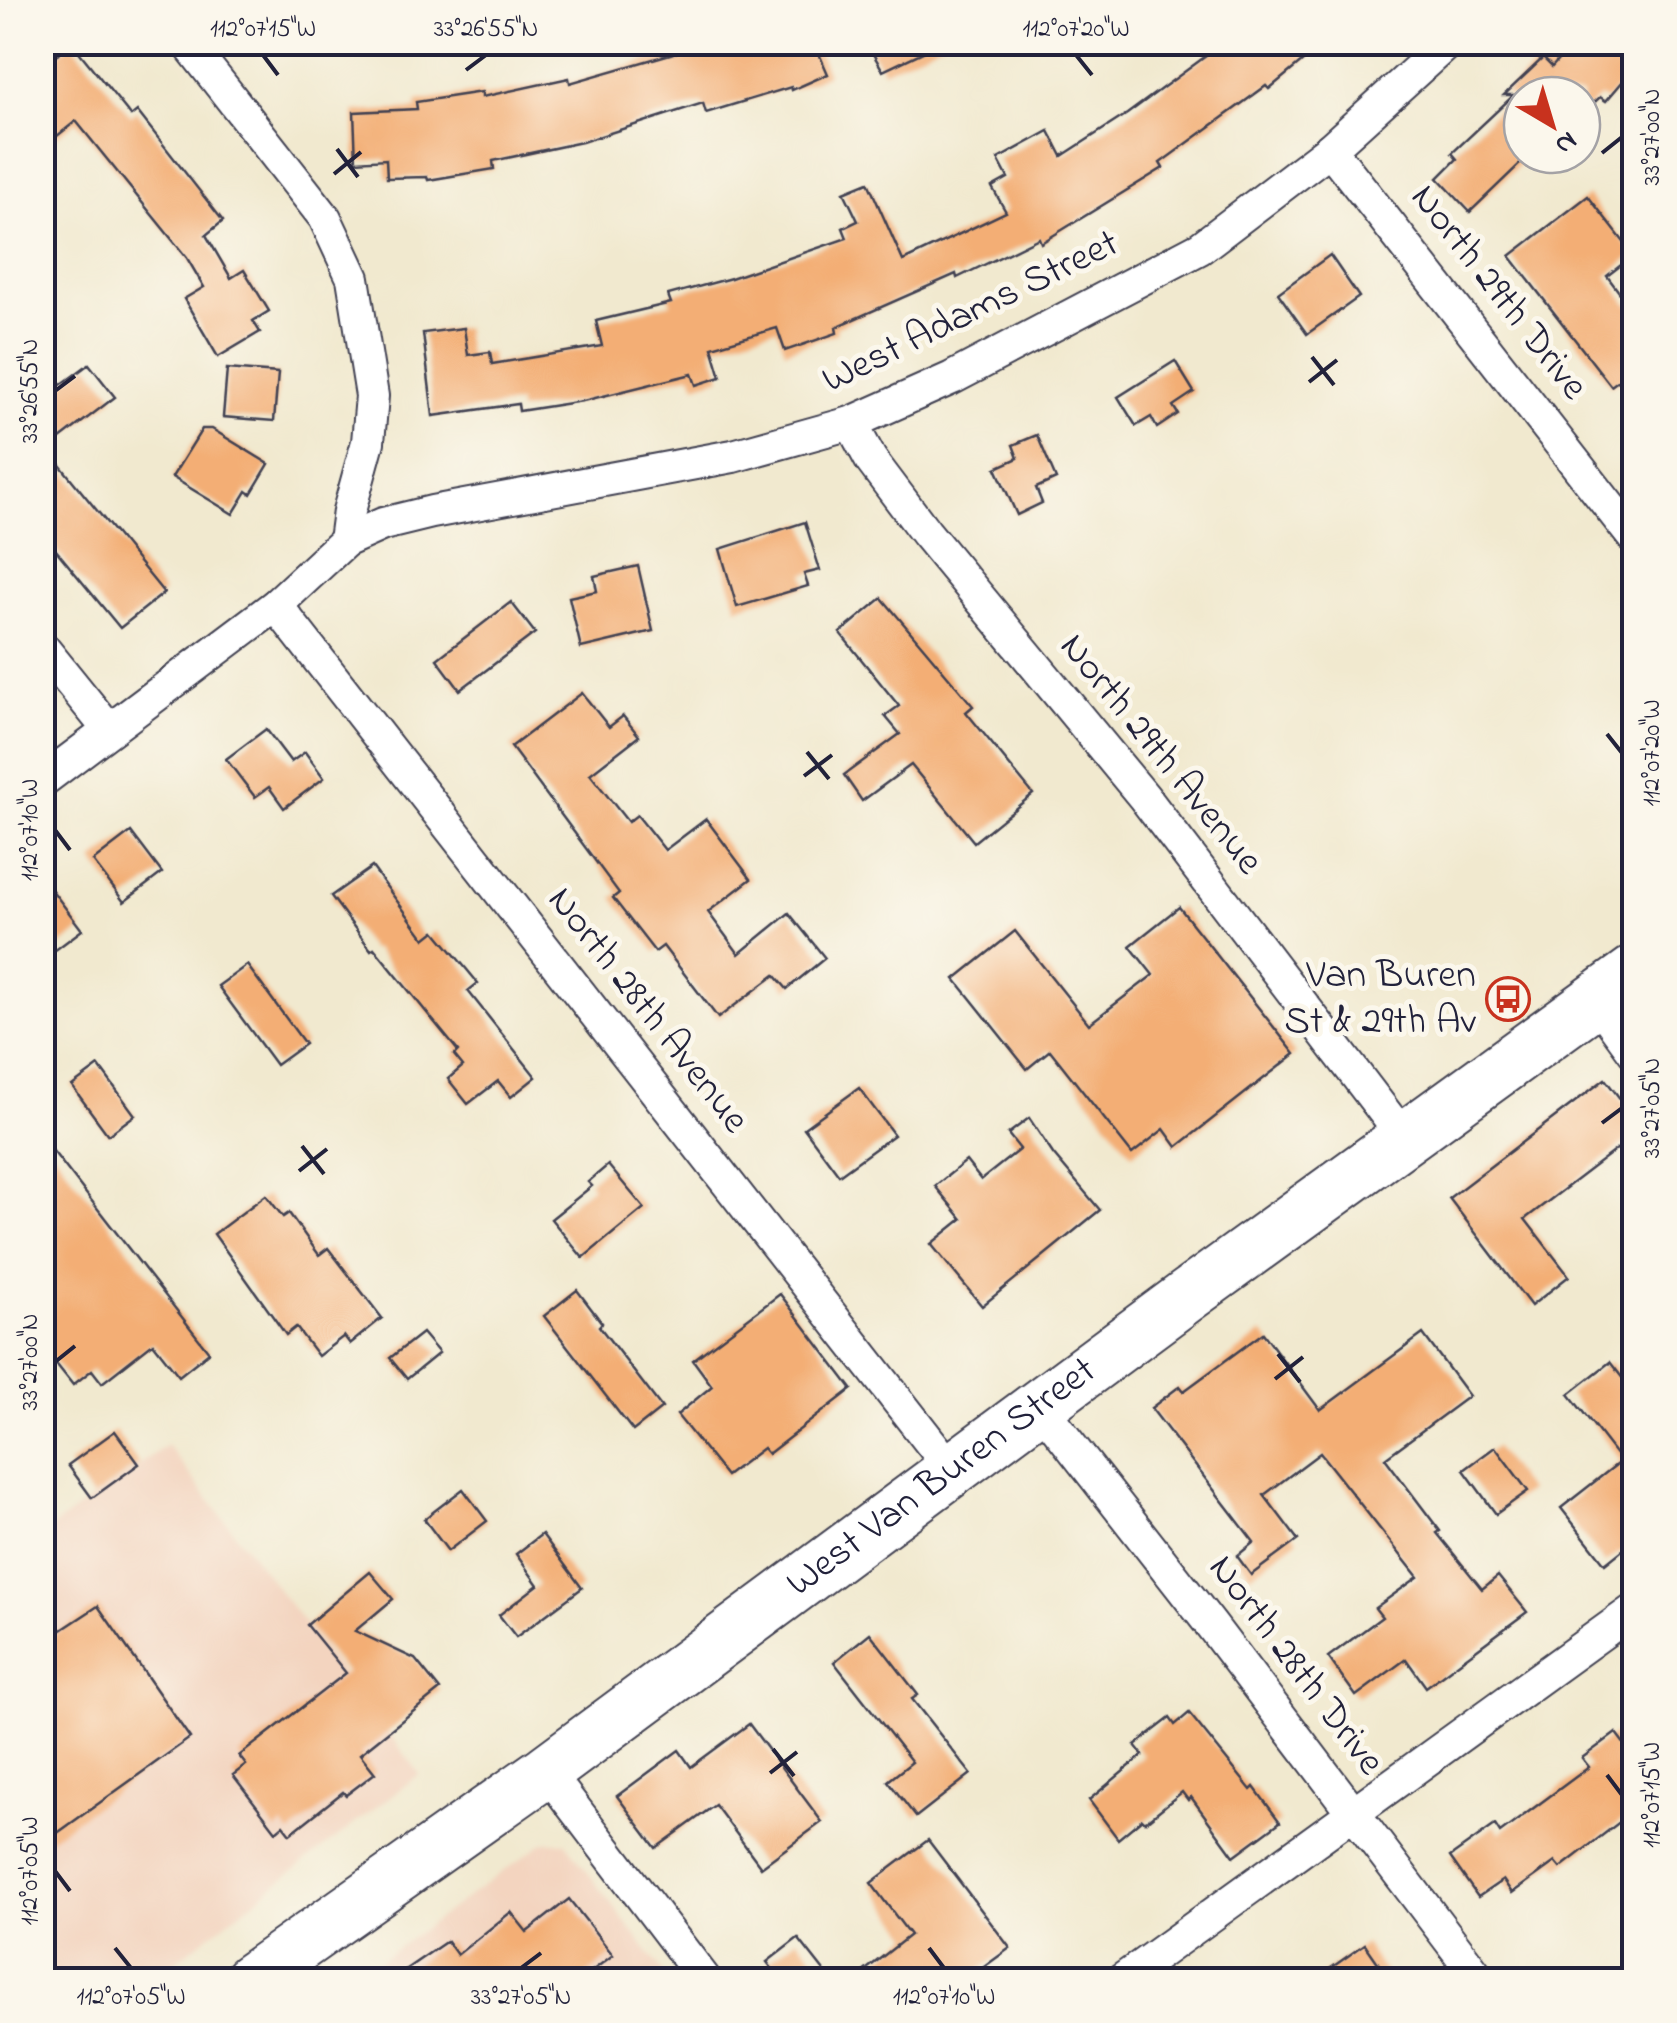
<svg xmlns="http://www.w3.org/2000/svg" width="1677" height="2023" viewBox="0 0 1677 2023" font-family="'Indie Flower',sans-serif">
<rect width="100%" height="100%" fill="#fbf7ec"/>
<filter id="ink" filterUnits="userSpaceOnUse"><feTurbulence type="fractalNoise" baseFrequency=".01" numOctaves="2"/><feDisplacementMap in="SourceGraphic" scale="20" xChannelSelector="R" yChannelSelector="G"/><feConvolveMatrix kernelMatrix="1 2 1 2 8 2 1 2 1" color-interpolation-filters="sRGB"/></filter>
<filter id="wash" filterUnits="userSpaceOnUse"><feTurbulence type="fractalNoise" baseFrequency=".0048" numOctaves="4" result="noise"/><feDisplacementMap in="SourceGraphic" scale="40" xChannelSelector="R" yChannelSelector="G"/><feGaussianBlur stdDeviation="2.25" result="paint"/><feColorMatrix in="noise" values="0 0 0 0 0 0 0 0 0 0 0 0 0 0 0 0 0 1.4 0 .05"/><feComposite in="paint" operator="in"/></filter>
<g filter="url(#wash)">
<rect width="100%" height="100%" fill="#f1e9cf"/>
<g fill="#f3d4bf">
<path d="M167,1445L420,1774L151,1980H43L42,1520L50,1529Z"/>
<path d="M544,1842H565L669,1980H353Z"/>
</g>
<g id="blocks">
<g fill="#f3ae75">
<path d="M712,42H814L828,74L792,90L791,87L706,113L703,103L582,142L493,161L494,169L428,180L427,177L387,178L386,159L356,161L354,112L417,109L416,102L482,92V97L569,78L570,83Z"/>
<path d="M866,42H944L883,71Z"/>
<path d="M1225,42H1326L1269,89L1266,86L1160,163L1163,168L1041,243L1039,238L957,278L956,274L836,327L837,333L785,351L777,328L712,347L721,377L696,385L692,374L583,401L519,411L518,404L433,416L423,333L464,328L468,355L490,352L492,364L602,346L596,321L671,303L668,295L731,278L847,238L843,228L858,221L844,192L868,182L903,261L1006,212L992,187L1008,178L998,159L1049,131L1062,156L1127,114Z"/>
<path d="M1574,42H1634V68L1606,101L1600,97L1582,114V95H1522V162L1470,212L1438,178L1457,159L1452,153L1514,95H1504L1543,58L1552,67Z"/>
<path d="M72,43L131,116L137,111L223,221L206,235L231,278L244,270L269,311L253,321L260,332L218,357L184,299L204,287L187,258L76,121L42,148V67Z"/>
<path d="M1588,196L1634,255L1607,276L1634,312V400L1619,380L1611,386L1510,256Z"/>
<path d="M1330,255L1359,297L1307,334L1278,293Z"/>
<path d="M1175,361L1194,392L1173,406L1178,414L1157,428L1151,417L1136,426L1118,397Z"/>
<path d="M89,364L115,397L47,449L164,593L120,628L42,533V399Z"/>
<path d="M227,369L278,373L274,421L223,417Z"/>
<path d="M202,429H212L269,464L251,494L247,491L233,514L172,477Z"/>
<path d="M1037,435L1056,479L1036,488L1042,503L1017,515L996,468L1018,458L1013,445Z"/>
<path d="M805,522L820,570L804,574L808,586L737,607L720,549Z"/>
<path d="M638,566L653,631L581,648L569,597L597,591L594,576Z"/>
<path d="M882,598L973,706L966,712L1033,794L974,842L911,765L862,801L844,775L900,734L885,716L899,706L840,633Z"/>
<path d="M511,602L535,633L460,690L437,659Z"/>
<path d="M582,693L609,727L623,716L639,736L590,774L628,822L637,815L665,850L706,819L751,879L708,912L739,954L789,913L825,958L787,989L775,975L718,1018L663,946L655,952L613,898L619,893L511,747Z"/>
<path d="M266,729L291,762L305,752L324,778L284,808L269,787L255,797L226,759Z"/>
<path d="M131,832L162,873L124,902L93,861Z"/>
<path d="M372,867L425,939L435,931L478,983L468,991L536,1077L511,1097L498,1081L468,1104L448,1079L463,1066L454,1055L458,1051L374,948L371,950L331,896Z"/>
<path d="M42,877L82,930L42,960Z"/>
<path d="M1179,907L1295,1054L1177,1147L1164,1129L1132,1154L1050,1050L1027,1069L955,979L1015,931L1089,1024L1153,975L1130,946Z"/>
<path d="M247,965L305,1044L276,1065L218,986Z"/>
<path d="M99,1066L135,1115L108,1135L72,1086Z"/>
<path d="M1605,1079L1634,1117V1136L1525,1219L1569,1276L1531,1306L1449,1198Z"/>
<path d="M859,1088L894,1135L839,1175L804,1128Z"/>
<path d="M1029,1118L1053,1154L1100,1210L982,1306L931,1244L962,1219L935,1186L966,1161L981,1180L1020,1149L1008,1134Z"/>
<path d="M42,1137L209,1352L179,1376L153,1343L102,1383L92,1370L73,1385L42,1346Z"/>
<path d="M608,1165L644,1208L583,1258L551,1219L592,1186L588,1182Z"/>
<path d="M266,1195L283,1217L289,1213L319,1255L328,1248L382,1318L350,1344L344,1336L318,1356L296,1327L286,1335L214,1234Z"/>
<path d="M577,1290L602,1323L599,1326L662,1408L633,1431L544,1316Z"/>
<path d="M780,1294L852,1389L768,1454L763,1448L726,1476L677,1415L712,1386L693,1360Z"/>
<path d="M422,1333L439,1353L407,1379L390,1358Z"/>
<path d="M1263,1333L1320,1410L1423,1334L1469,1396L1385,1458L1440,1531L1437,1533L1482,1589L1498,1576L1527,1612L1426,1687L1406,1659L1356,1696L1328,1657L1382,1617L1375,1608L1418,1577L1320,1453L1264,1495L1298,1540L1251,1575L1237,1556L1254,1542L1151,1408L1180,1386L1184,1391Z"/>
<path d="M1610,1362L1634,1393V1541L1605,1564L1561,1508L1621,1461L1569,1394Z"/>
<path d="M115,1431L139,1464L92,1498L68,1465Z"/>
<path d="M1495,1447L1528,1491L1496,1514L1464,1470Z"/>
<path d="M463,1489L487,1521L448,1551L424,1519Z"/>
<path d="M542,1534L582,1588L516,1637L499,1615L538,1585L516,1554Z"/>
<path d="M370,1572L393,1599L355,1631L415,1659L440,1690L360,1754L375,1773L346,1795L343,1792L290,1834L283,1825L276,1831L233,1775L246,1765L239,1756L346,1673L307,1625Z"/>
<path d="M98,1606L190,1738L42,1844V1643Z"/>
<path d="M870,1633L918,1695L912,1699L971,1774L916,1817L888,1781L912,1762L834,1662Z"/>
<path d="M1189,1713L1251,1790L1254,1787L1280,1822L1234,1856L1191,1797L1188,1800L1182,1792L1145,1822L1142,1819L1118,1839L1089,1800L1143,1755L1135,1745L1170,1718L1175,1725Z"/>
<path d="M749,1724L822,1822L761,1867L715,1805L656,1848L617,1796L679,1750L691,1767Z"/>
<path d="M1616,1733L1634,1757V1811L1560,1868L1555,1862L1512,1893L1503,1880L1478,1897L1450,1857L1495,1825L1500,1833L1589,1767L1582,1758Z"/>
<path d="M928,1840L1010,1948L966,1980H853L910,1935L871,1883Z"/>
<path d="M569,1899L613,1955L580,1980H390L447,1941L457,1955L511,1912L527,1932Z"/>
<path d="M798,1938L831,1980H781L767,1962Z"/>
<path d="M1365,1944L1390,1980H1314Z"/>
</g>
</g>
</g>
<g filter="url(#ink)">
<use href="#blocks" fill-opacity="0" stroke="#414051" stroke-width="2.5"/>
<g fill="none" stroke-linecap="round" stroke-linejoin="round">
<g stroke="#414051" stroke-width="36">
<g id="minor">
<path d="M187,42L325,218L353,278L372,396L368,442L349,511L345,541"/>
<path d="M1330,149L1634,538"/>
<path d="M851,423L871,460L926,533L1144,797L1405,1139"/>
<path d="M276,605L952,1470"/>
<path d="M42,647L109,730"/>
<path d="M42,781L276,605L345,541L383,524L432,512L733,456L851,423L952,378L1200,248L1330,149L1448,42"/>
<path d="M1596,1000L1634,1052"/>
<path d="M1039,1405L1211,1625L1480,1980"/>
<path d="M546,1771L705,1980"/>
<path d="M1122,1980L1634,1610"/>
</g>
</g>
<g stroke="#414051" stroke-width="56">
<g id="primary">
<path id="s1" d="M250,1980L546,1771L1187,1296L1634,972"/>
</g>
</g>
<use href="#minor" stroke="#fff" stroke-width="32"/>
<use href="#primary" stroke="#fff" stroke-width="52"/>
</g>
</g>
<path fill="none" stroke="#22223b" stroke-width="4" d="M263,55L278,75M1076,55L1092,75M466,70L486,55M337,149L358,177M1602,153L1622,137M334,174L361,152M1312,357L1334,385M1309,382L1337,360M55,391L75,376M1607,734L1622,753M807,752L829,779M804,776L832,755M55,830L70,850M1602,1123L1622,1108M302,1146L324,1174M299,1171L327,1149M1278,1354L1300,1382M55,1362L75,1346M1275,1379L1303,1357M773,1749L794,1776M770,1773L797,1752M1607,1775L1622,1795M55,1871L70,1891M115,1948L131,1968M929,1948L944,1968M521,1968L541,1953"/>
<defs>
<g id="bus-ring" transform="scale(2.25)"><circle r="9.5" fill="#fbf7ec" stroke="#c8321e" stroke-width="1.5"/><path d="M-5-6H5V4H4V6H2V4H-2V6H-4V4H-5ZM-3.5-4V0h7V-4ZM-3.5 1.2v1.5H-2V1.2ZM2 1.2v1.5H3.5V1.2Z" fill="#c8321e"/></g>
</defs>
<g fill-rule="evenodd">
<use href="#bus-ring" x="1508" y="999"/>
</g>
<g text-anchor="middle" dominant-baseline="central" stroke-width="10" stroke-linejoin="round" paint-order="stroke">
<g font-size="40" fill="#22223b" stroke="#fbf7ec">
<text transform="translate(1498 293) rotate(52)">North 29th Drive</text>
<text transform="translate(971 313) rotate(-26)">West Adams Street</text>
<text transform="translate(1160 755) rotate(51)">North 29th Avenue</text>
<text transform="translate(647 1011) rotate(52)">North 28th Avenue</text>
<text stroke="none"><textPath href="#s1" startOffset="855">West Van Buren Street</textPath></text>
<text transform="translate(1295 1666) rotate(53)">North 28th Drive</text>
</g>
<g font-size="40" fill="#22223b" stroke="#fbf7ec" text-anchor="end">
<text x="1476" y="976">Van Buren<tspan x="1476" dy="46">St &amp; 29th Av</tspan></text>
</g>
</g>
<rect width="1677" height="2023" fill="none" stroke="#fbf7ec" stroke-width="110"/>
<g transform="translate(1552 125) rotate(142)"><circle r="48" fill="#fbf7ec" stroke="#a4a2a5" stroke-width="2.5"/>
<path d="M0-8L18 38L0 25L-18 38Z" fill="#c8321e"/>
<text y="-15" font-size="28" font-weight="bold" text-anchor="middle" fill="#22223b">N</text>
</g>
<rect x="55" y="55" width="1567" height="1913" fill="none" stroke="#22223b" stroke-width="4"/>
<g font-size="25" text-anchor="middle" fill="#22223b">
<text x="263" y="36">112°07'15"W</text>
<text x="486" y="36">33°26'55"N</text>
<text x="1076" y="36">112°07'20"W</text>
<text transform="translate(1650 137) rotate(-90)" y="9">33°27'00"N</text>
<text transform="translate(28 391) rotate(-90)" y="9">33°26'55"N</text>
<text transform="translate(1650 753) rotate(-90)" y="9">112°07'20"W</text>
<text transform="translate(28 830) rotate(-90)" y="9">112°07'10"W</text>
<text transform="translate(1650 1108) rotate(-90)" y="9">33°27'05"N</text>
<text transform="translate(28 1362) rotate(-90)" y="9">33°27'00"N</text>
<text transform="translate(1650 1795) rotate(-90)" y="9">112°07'15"W</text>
<text transform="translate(28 1871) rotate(-90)" y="9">112°07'05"W</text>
<text x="131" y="2004">112°07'05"W</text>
<text x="521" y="2004">33°27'05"N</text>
<text x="944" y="2004">112°07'10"W</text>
</g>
</svg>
